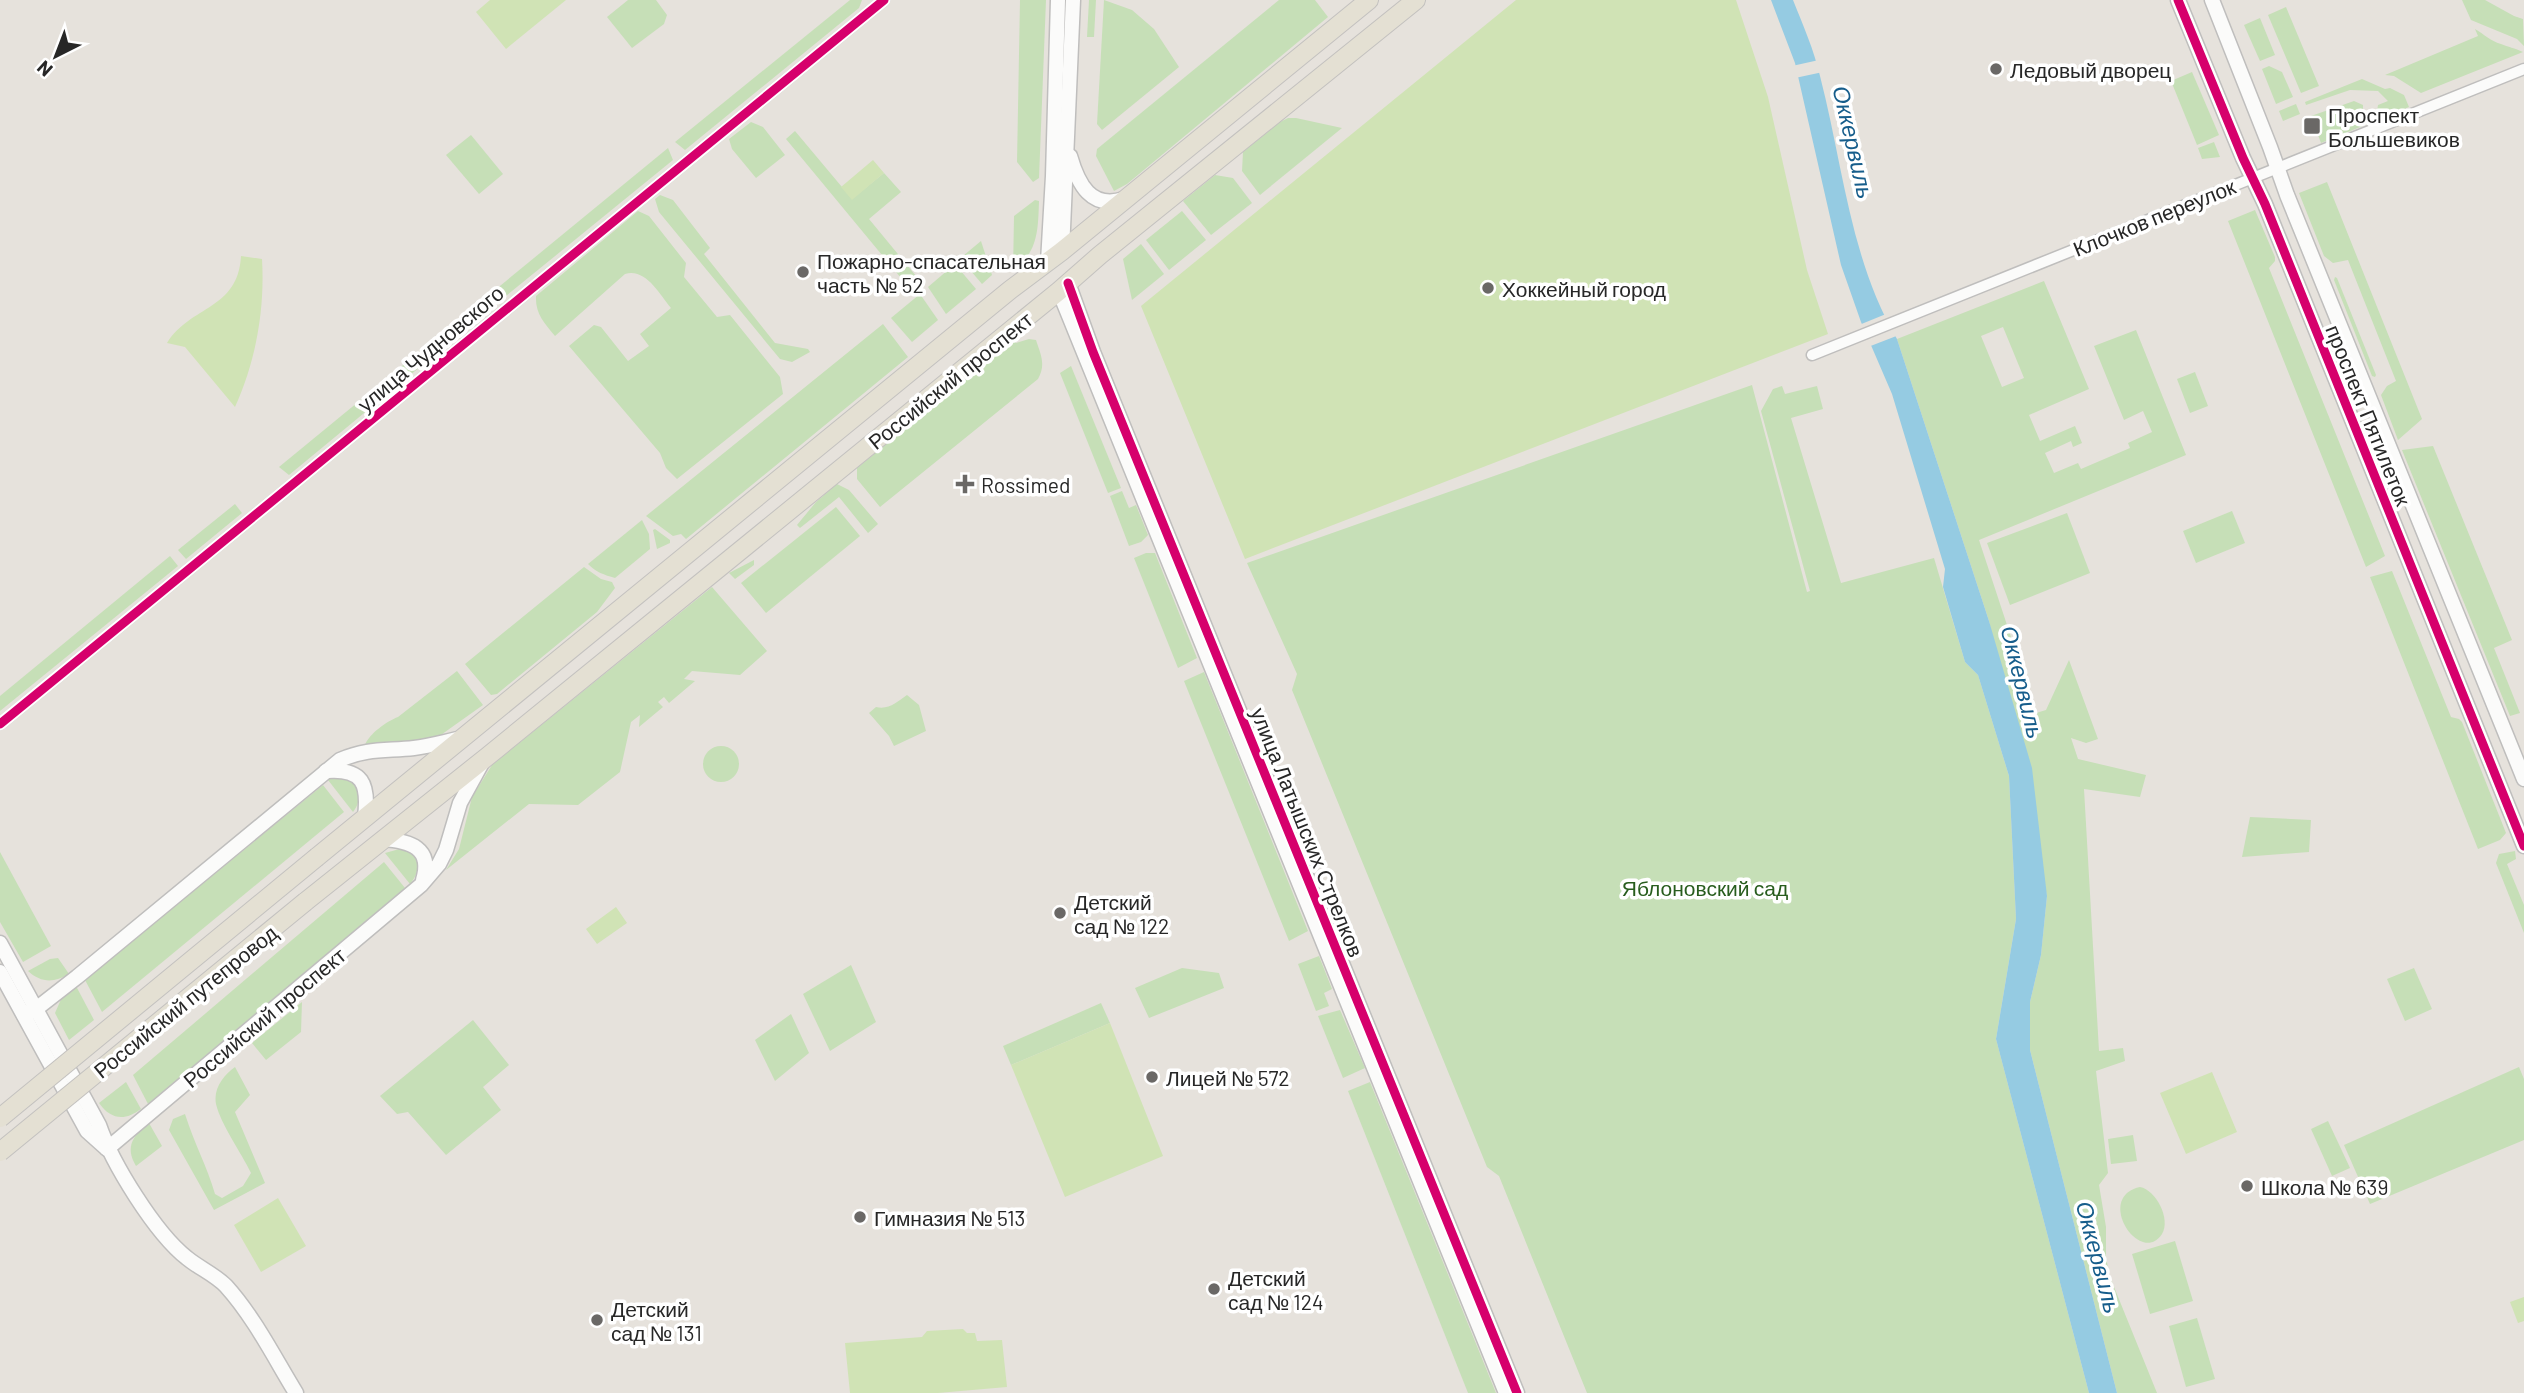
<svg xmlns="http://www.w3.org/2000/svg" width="2524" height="1393" viewBox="0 0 2524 1393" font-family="Barlow,sans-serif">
<rect width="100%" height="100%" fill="#e6e2dc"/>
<g fill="#c6dfb7" fill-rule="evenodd">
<path d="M628,0H656L667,15L664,24L632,48L607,17Z"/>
<path d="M850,0H862L859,8L685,150L675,142Z"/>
<path d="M1020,0H1046L1039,178L1033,182L1017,162Z"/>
<path d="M1089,0H1096L1094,37H1087Z"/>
<path d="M1104,0L1132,10L1154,29L1179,67L1102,130L1097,124Z"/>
<path d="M1279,0H1315L1328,17L1127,184L1114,191L1096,156L1097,149Z"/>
<path d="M2462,0H2485L2514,16L2523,19L2524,46L2517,39L2471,20Z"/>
<path d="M2286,7L2319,86L2301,93L2268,15Z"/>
<path d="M2260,18L2275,55L2260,61L2244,25Z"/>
<path d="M2475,29C2484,34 2490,41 2501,44C2508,47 2515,48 2523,52L2421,93L2394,76L2385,75L2478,36Z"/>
<path d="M2269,66L2282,72L2293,97L2276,104L2262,69Z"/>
<path d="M2192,72L2219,135L2197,145L2171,81Z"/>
<path d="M2362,79L2385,89L2390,88L2404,95L2409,107L2321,143L2311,116L2354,101L2363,105V111L2367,115L2373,116L2377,111L2378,105L2388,101L2378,91L2350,90L2306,105L2305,102Z"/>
<path d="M2296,104L2300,114L2283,121L2279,111Z"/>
<path d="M1288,118H1296L1342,128L1260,195L1242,171L1243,152L1280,122Z"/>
<path d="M751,122L763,127L785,155L756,178L732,149L729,139Z"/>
<path d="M795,131L852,199L884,173L901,192L869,219L916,276L906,284L786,139Z"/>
<path d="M471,135L503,174L479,194L446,155Z"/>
<path d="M2214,142L2220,157L2202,159L2198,148Z"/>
<path d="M668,148L673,160L463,331L456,322Z"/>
<path d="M1215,175L1233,178L1252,203L1211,235L1183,201Z"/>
<path d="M2327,182L2422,419L2398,440L2381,395L2387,386L2396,381L2348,260L2333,263L2324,256L2299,193Z"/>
<path d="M660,195L673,200L710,248L704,254L775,343L808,349L810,352L792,362L780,359L659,212L655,199Z"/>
<path d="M1035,200L1039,201C1038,232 1038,251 1013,272L1014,216Z"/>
<path d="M2255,210L2275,257V261L2269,268L2385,556L2366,567L2228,221Z"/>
<path d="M638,211L649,216L686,263L684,277L717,317L730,315L780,377L783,394L677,479L666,468L660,453L569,346L594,325L601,327L628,361L649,346L640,334L671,308C659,294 646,268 625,274L555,336C544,323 535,313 536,296Z"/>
<path d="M1182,211L1206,240L1169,270L1146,240Z"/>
<path d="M981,241L992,275L982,284L965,264L963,256Z"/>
<path d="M1141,244L1164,274L1132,300L1123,259Z"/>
<path d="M955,264L976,289L946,314L928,287Z"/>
<path d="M2335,277L2337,278L2376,375L2375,377L2372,376L2334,280Z"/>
<path d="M2044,281L2089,389L2029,415L2040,441L2075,426L2082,443L2073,447L2071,441L2045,453L2054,473L2078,463L2081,469L2130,448L2128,443L2152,432L2143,411L2124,420L2094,346L2136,330L2186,455L1979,540L2036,713L2046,710L2069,660L2098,739L2086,743L2071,738L2078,759L2146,775L2140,797L2084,789L2099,1051L2123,1048L2125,1061L2096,1071L2108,1173L2099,1185L2106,1227V1258L2110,1277L2157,1393H2117L2030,1050V1002L2041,955L2047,896L1989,621L1897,339ZM2003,327L2024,378L2002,387L1981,336Z"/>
<path d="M920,294L938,320L912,342L891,318Z"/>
<path d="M883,324L908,357L686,539L681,534L673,536L646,516Z"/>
<path d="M447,329L455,338L289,475L279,467Z"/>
<path d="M1029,339L1036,340C1041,355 1046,365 1038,379L880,507L857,479V468L1014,340L1016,343Z"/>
<path d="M1071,366L1121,488L1108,493L1060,373Z"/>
<path d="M2195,372L2208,406L2190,413L2177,379Z"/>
<path d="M1752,385L1807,592L1810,591L1761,411L1773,389L1782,386L1785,394L1817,386L1823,409L1791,418L1841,583L1934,558L1965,662L1978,675L2009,776L2016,919L1996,1039L2089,1393H1587L1499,1176L1487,1167L1292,690L1297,674L1247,563Z"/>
<path d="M2433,446L2512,640L2494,648L2520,713L2510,716L2402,450Z"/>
<path d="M837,484L849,490L878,524L868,533L839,497L800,528L797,525L816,502Z"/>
<path d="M1122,491L1129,508L1136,505L1148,535L1141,542L1129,546L1110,496Z"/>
<path d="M235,504L242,513L186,559L178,550Z"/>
<path d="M836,507L860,536L766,613L741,583Z"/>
<path d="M2232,511L2245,543L2196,563L2183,531Z"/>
<path d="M2067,513L2090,573L2010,605L1987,543Z"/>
<path d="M642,520L649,534L650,549L615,578C604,575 596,572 588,564Z"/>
<path d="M655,529L670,540V543L657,549L653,530Z"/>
<path d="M1146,553H1155L1197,658L1178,668L1134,558Z"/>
<path d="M170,556L178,566L0,711V696Z"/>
<path d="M754,560V565L735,579L729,573Z"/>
<path d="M584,567L601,579L612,582L615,588L597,612L497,694L491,695L465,664Z"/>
<path d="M2392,571L2451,717L2459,719L2462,722L2506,833L2500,840L2478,849L2370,577Z"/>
<path d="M712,587L767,651L740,675L692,671L684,679L695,681L669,703L664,697L658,702L663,707L639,727L640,715L631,722L620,772L578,805L529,804L446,870L459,849L472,797L492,765Z"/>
<path d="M457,671L483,705L438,737L422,742L365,745C369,734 387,721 398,717Z"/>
<path d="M1204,672L1308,931L1289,941L1184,681Z"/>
<path d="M907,695L919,705L926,731L894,746L889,736L869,713L876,707C889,710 897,702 907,695Z"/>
<circle cx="721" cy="764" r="18"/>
<path d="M333,777L349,778C359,788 363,799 353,812L328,780Z"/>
<path d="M323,785L344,812L102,1012L85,980Z"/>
<path d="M2250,817L2311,820L2309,852L2242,857Z"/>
<path d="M403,848C421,856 421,871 410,884L385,853Z"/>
<path d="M2515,851L2516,859L2507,864L2524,905V933L2496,863L2499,854Z"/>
<path d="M0,852L51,946L23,962L0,922Z"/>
<path d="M384,862L405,888L148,1104L133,1075Z"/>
<path d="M1319,956L1332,989L1324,993L1329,1006L1316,1011L1298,964Z"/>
<path d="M58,958L69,974C54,983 41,983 28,971L50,959Z"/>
<path d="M851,965L876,1022L830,1051L803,994Z"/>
<path d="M1182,968L1219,973L1224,988L1149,1018L1135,988Z"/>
<path d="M2414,968L2432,1009L2405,1021L2387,979Z"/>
<path d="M76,986L94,1020L69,1040L55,1013L62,997Z"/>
<path d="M302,1002L301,1032L266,1060L252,1043Z"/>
<path d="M1101,1003L1110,1023L1011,1065L1003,1046Z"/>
<path d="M1340,1010L1365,1068L1343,1078L1318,1016Z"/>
<path d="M791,1014L809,1053L775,1081L755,1040Z"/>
<path d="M473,1020L509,1065L483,1087L501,1110L446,1155L408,1112L397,1114L380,1096Z"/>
<path d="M235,1067L250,1095L235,1112L265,1183L214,1210L169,1130L173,1119L185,1114C194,1143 207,1166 215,1194L222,1198L243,1186L251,1173C241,1152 221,1125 216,1104C213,1088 224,1075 235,1067Z"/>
<path d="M2519,1067L2524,1079V1140L2370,1204L2344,1145Z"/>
<path d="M126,1082L141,1109C125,1121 111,1120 99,1103Z"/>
<path d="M1370,1082L1496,1393H1468L1348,1091Z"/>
<path d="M2328,1121L2350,1168L2332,1176L2311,1129Z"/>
<path d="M149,1123L162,1146L136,1166C124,1146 134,1135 149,1123Z"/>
<path d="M2133,1135L2137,1161L2111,1164L2108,1139Z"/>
<path d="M2140,1187C2156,1190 2171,1219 2162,1234C2140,1267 2094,1197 2140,1187Z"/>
<path d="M2175,1241L2193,1301L2150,1314L2132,1254Z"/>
<path d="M2197,1318L2215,1379L2186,1387L2169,1326Z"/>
</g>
<g fill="#d0e3b5">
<path d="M490,0H566L506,49L476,12Z"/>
<path d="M1516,0H1736L1768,97L1807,270L1828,334L1245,559L1141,306Z"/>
<path d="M873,160L884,173L852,200L841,187Z"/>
<path d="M241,256L262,259C265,309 256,361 235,407L185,347L167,343C191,305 238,310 241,256Z"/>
<path d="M616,907L627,923L597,944L586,929Z"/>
<path d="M1110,1023L1163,1156L1065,1197L1011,1065Z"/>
<path d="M2212,1072L2237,1132L2186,1154L2160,1093Z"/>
<path d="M278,1198L306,1246L261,1272L234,1225Z"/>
<path d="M2524,1297V1321L2518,1323L2510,1302Z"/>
<path d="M963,1329L967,1333H975L977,1341L1002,1340L1007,1387L938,1393H850L845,1343L922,1337L927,1331Z"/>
</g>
<path fill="#95cbe2" d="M1771,0H1793C1803,25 1814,50 1820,76C1843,165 1850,259 1897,339L1989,621L2032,768L2047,896L2041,955L2030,1002V1050L2117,1393H2089L1996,1039L2016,919L2009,776L1978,675L1965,662L1943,587L1945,569L1892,394L1861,322L1841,265L1795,63Z"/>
<g fill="#e6e2dc">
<path d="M1819,60L1823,72L1795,78L1792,66Z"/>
<path d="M1886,314L1899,335L1868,347L1859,325Z"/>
</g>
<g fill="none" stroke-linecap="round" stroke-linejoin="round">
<g stroke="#bfbebd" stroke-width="13">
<g id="minor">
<path d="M1812,355L2524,69"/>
<path d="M0,724L884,0"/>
</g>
</g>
<g stroke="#bfbebd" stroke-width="17">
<g id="tertiary">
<path d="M2178,0L2243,158L2265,204L2524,846"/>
<path d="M2212,0L2270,147L2287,195L2524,779"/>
<path d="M1070,156C1078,184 1091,210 1124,199"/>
<path d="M1062,251L1073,0"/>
<path d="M1048,262L1053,176L1058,0"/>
<path d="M1068,283L1093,352L1517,1393"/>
<path d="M1059,291L1506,1393"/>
<path d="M326,771C363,768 369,784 365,817"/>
<path d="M383,839C410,841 433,848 423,880"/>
<path d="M0,943L99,1125C112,1163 155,1233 187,1258C199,1268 214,1274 226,1286C254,1317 274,1357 296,1393"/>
<path d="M0,972L87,1131L106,1148"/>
<path d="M24,1015L36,1009L77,977L340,760C367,748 386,751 414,748C431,746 447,741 463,738"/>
<path d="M107,1149L421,885L439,864L446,850L460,803L482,763"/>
</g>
</g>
<g stroke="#c3c1bf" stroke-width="20">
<g id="primary">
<path d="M317,857L1010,290L1062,251L1369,0"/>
<path d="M305,902L488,756L1059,291L1100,255L1416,0"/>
</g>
</g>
<use href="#minor" stroke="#fbfbfa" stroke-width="10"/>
<use href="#tertiary" stroke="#fbfbfa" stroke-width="14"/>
<use href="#primary" stroke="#e4e0d3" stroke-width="18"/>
<g stroke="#c3c1bf" stroke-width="20" stroke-linecap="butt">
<g id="primary-bridge">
<path d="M0,1118L317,857"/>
<path d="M0,1152L305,902"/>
</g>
</g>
<use href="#primary-bridge" stroke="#e4e0d3" stroke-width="18"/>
<g stroke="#fff" stroke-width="13">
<g id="cycleway">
<path d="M2178,0L2243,158L2265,204L2524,846"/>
<path d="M1068,283L1093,352L1517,1393"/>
<path d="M0,724L884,0"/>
</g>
</g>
<use href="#cycleway" stroke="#d6006c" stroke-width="9"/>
</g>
<g fill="#6a6866" stroke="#fff" stroke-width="2.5">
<circle cx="1996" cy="69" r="7"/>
<rect x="2303" y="117" width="18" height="18" rx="3.5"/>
<circle cx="803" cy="272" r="7"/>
<circle cx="1488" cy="288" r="7"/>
<path d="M961.5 473.5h7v7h7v7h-7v7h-7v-7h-7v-7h7z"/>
<circle cx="1060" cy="913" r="7"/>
<circle cx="1152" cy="1077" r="7"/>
<circle cx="2247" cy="1186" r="7"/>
<circle cx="860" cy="1217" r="7"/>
<circle cx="1214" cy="1289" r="7"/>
<circle cx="597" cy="1320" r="7"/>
</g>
<g text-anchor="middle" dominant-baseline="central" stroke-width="7" stroke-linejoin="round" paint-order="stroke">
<g font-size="21" fill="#272727" stroke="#fff" text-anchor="start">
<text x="2010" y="69">Ледовый дворец</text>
<text x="2328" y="114">Проспект<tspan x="2328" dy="24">Большевиков</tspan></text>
<text x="817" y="260">Пожарно-спасательная<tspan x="817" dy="24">часть № 52</tspan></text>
<text x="1502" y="288">Хоккейный город</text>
<text x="981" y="484">Rossimed</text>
<text x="1074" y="901">Детский<tspan x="1074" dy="24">сад № 122</tspan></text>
<text x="1166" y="1077">Лицей № 572</text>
<text x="2261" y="1186">Школа № 639</text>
<text x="874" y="1217">Гимназия № 513</text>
<text x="1228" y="1277">Детский<tspan x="1228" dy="24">сад № 124</tspan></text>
<text x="611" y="1308">Детский<tspan x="611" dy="24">сад № 131</tspan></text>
</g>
<g font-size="21" fill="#272727" stroke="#fff">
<text transform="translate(2154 217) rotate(-22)">Клочков переулок</text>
<text transform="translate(430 348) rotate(-40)">улица Чудновского</text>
<text transform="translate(950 380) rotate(-39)">Российский проспект</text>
<text transform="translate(2369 415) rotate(68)">проспект Пятилеток</text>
<text transform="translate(1308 832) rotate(68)">улица Латышских Стрелков</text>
<text transform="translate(185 1001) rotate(-39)">Российский путепровод</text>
<text transform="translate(264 1017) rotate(-40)">Российский проспект</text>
</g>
<g font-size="21" fill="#285d1e" stroke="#fff">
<text x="1705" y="887">Яблоновский сад</text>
</g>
<g font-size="23" font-style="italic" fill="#165d8b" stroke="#fff">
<text transform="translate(1854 142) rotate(77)">Оккервиль</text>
<text transform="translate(2023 682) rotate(76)">Оккервиль</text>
<text transform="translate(2099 1257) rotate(75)">Оккервиль</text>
</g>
</g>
<g transform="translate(56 56) rotate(222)" stroke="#ffffff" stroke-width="5" paint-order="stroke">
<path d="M0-5L12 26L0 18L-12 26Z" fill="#272727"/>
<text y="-10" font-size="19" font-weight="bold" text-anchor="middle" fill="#272727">N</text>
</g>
</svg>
